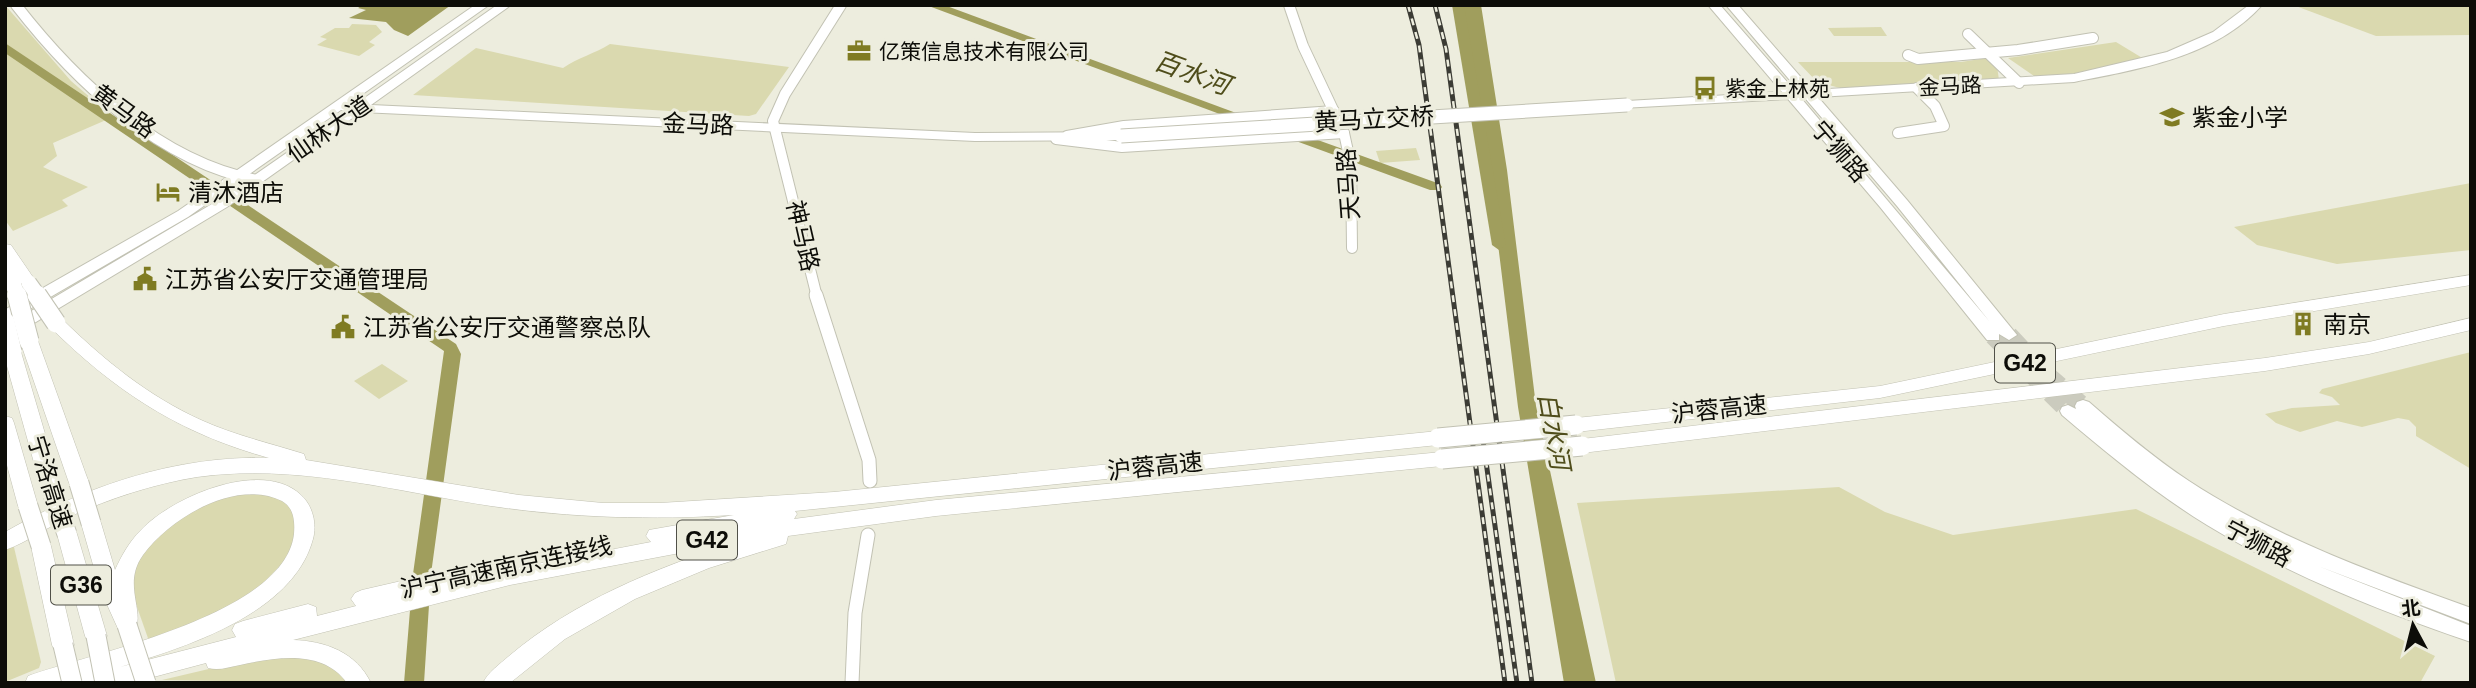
<svg xmlns="http://www.w3.org/2000/svg" width="2476" height="688" viewBox="0 0 2476 688" font-family="Arial,'Noto Sans SC',sans-serif">
<rect width="100%" height="100%" fill="#ededde"/>
<g fill="#dad9af">
<path d="M5,5L71,81L113,117L53,143L57,156L43,167L88,187L62,200L68,206L13,231L5,220Z"/>
<path d="M2293,5H2471V35L2376,36Z"/>
<path d="M352,24L376,25L382,32L369,42L375,45L359,56L317,45L327,39L320,37L335,28H349Z"/>
<path d="M1881,27L1887,36H1834L1828,28Z"/>
<path d="M2116,42L2144,59L2114,68L2037,78L2008,58Z"/>
<path d="M610,44L789,67L756,114L749,116L413,95L476,48L563,68C579,57 594,54 610,44Z"/>
<path d="M1987,58L1997,66L1999,80L1840,88L1817,82L1798,62H1961Z"/>
<path d="M1416,148L1420,160L1380,163L1376,151Z"/>
<path d="M2471,183V250L2337,264L2257,245L2234,227Z"/>
<path d="M2471,352V469L2416,436V427L2409,420L2398,418L2362,427L2337,421L2300,432L2276,423L2265,414L2292,408L2340,405L2332,397L2319,393L2322,389Z"/>
<path d="M382,364L408,381L379,399L354,381Z"/>
<path d="M1839,487L1885,512L1953,535L2136,509L2435,656L2420,683H1616L1577,503Z"/>
<path d="M244,493L270,495L285,501L294,511L298,522L293,552L246,601L149,641L131,590L140,551L198,505Z"/>
<path d="M13,543L41,662L39,668L5,682V548Z"/>
<path d="M303,655L334,664L348,683L162,680L230,664Z"/>
</g>
<g fill="#a09e5d">
<path d="M363,5H451L408,36L394,30L386,22L349,18L366,10L358,8Z"/>
<path d="M1459,5H1481L1507,170L1536,406L1596,683H1564L1518,407L1492,195Z"/>
</g>
<g fill="none" stroke-linecap="round" stroke-linejoin="round">
<g fill="#a09e5d" fill-rule="evenodd">
<path d="M926,5H944L1255,120L1249,124L1244,123Z"/>
<path d="M1452,5H1464L1506,245L1499,250L1492,245Z"/>
<path d="M5,43L456,344L461,354L431,574L424,683H404L413,574L444,351L5,53Z"/>
<path d="M1290,130L1440,184L1442,187L1440,190H1430L1285,137L1283,134Z"/>
</g>
<g stroke="#cbcbbe" stroke-width="18" stroke-dasharray="18 9" stroke-linecap="butt">
<path d="M2009,335L2045,373L2083,406"/>
<path d="M1993,336L2068,411"/>
</g>
<g stroke="#c2c2b3" stroke-width="12">
<g id="minor-far1">
<path d="M16,5C75,81 160,162 257,180"/>
<path d="M1289,5L1303,46L1344,133L1351,165L1352,248"/>
<path d="M1968,34L2019,83"/>
<path d="M1908,55L1918,59L2018,50L2093,38"/>
<path d="M1898,133L1944,126L1935,106L1917,88"/>
<path d="M1067,136L1124,126L1334,111"/>
<path d="M1056,139L1122,147L1344,133"/>
<path d="M817,297L773,121L785,94L841,5"/>
</g>
</g>
<g stroke="#c2c2b3" stroke-width="15">
<g id="minor">
<path d="M816,295L869,460L870,481"/>
<path d="M852,683L855,613L868,535"/>
</g>
</g>
<g stroke="#c2c2b3" stroke-width="2">
<g id="major">
<path d="M475,5H489L350,103L356,104L497,5H511L371,105L975,133L1121,132L1128,136L1121,140L975,141L361,112L227,207L21,331H11L8,327L11,323L217,201L347,111L341,110L188,217L16,317H6V309L178,211Z"/>
<path d="M1708,5H1720L1795,91H1799L1726,5H1738L1812,90L2074,74L2167,52L2213,32L2249,5H2262C2216,57 2139,69 2074,82L1818,97L1907,200L2017,335L2009,340L1999,334V340H1987L1880,207L1788,99L1622,108V102L1627,101L1782,92ZM1801,98H1805L1897,206L1990,322Z"/>
<path d="M2083,400L2089,402C2121,430 2154,458 2189,481C2276,538 2374,573 2471,608V624L2318,566L2471,626V642C2380,611 2289,575 2207,525C2155,493 2108,454 2062,415L2060,411L2062,407L2068,405L2076,409L2075,406L2077,402Z"/>
</g>
</g>
<g stroke="#c2c2b3" stroke-width="1">
<g id="highway">
<path d="M5,244L11,245L37,283L29,288L21,283L24,292L16,297L10,296L5,286Z"/>
<path d="M2471,275V285L2224,326L1880,398L1576,432L1569,430L1567,425L1569,420L1576,418L1880,386L2224,314Z"/>
<path d="M56,317L62,319C104,360 148,396 201,420C234,435 269,443 304,454L306,460L519,495L603,503H660L834,492L1438,431L1445,433L1447,438L1445,443L1438,445L795,511L797,514L794,519L936,500L1442,452L1449,454L1452,459L1449,464L1442,466L936,516L788,536L786,544L709,568L635,599L565,639L510,683H483C488,672 500,664 509,656C574,601 654,569 733,543L510,585L293,640C325,641 356,652 371,683H347C323,649 276,657 240,665C229,667 219,671 208,668L206,663L131,683H25L28,676C92,653 285,615 294,534C295,521 294,508 282,501C236,478 170,518 143,555C122,584 145,610 135,631L127,634L119,631L100,589L81,523L84,517L91,515L98,517L101,523L115,570C122,555 129,542 141,530C172,497 262,458 301,495C313,506 317,524 313,539C293,614 185,647 120,667L236,637L232,630L235,624L243,621L308,604L316,607L317,616L356,606L351,599L355,593L362,590L471,565L478,567L480,575L651,542L646,536L649,530L734,515C652,520 572,518 491,506C393,491 297,463 197,477C154,484 111,498 71,516C49,526 28,542 5,550V532C84,487 176,455 269,458C179,433 116,392 50,327L47,323L50,319Z"/>
<path d="M2471,318V330L2369,354L2265,371L1582,453L1575,451L1573,446L1575,441L1582,439L2265,358L2369,342Z"/>
<path d="M29,335L38,341L89,483L86,488H72L69,483L20,341Z"/>
<path d="M12,346L21,352L63,495L60,500L53,502L46,500L43,495L5,359V349Z"/>
<path d="M5,416L12,418L14,423L38,506L35,511L28,514L21,511L18,506L5,458Z"/>
<path d="M67,526L74,528L77,534L107,636L104,642L96,645L88,642L85,636L57,534L60,528Z"/>
<path d="M41,538L48,540L51,546L74,645L71,651L63,654L55,651L52,645L31,546L34,540Z"/>
</g>
</g>
<use href="#minor-far1" stroke="#fff" stroke-width="10"/>
<use href="#minor" stroke="#fff" stroke-width="13"/>
<use href="#major" fill="#fff" fill-rule="evenodd"/>
<use href="#highway" fill="#fff" fill-rule="evenodd"/>
<g stroke="#3c3c35" stroke-width="5">
<g id="rail">
<path d="M1408,5L1419,45L1505,683"/>
<path d="M1435,5L1446,49L1532,683"/>
<path d="M1482,433L1517,683"/>
</g>
</g>
<use href="#rail" stroke="#ededde" stroke-width="2.5" stroke-dasharray="7" stroke-linecap="butt"/>
<g stroke="#c2c2b3" stroke-width="15" stroke-linecap="butt">
<path id="major-bridge" d="M1121,136L1627,105"/>
</g>
<g stroke="#c2c2b3" stroke-width="17" stroke-linecap="butt">
<g id="highway-bridge-far1">
<path d="M29,283L39,297"/>
<path d="M16,292L17,297"/>
</g>
</g>
<g stroke="#c2c2b3" stroke-width="21" stroke-linecap="butt">
<g id="highway-bridge">
<path d="M17,295L29,341"/>
<path d="M37,295L56,323"/>
<path d="M5,322L12,352"/>
<path d="M1438,438L1576,425"/>
<path d="M1442,459L1582,446"/>
<path d="M79,483L91,523"/>
<path d="M53,495L67,534"/>
<path d="M28,506L41,546"/>
<path d="M127,625L146,683"/>
<path d="M96,636L105,683"/>
<path d="M63,645L72,683"/>
</g>
</g>
<use href="#major-bridge" stroke="#fff" stroke-width="13"/>
<use href="#highway-bridge-far1" stroke="#fff" stroke-width="15"/>
<use href="#highway-bridge" stroke="#fff" stroke-width="19"/>
</g>
<defs>
<g id="office-bare" transform="scale(1.89)"><path d="M-6-3h4V-5.5h4V-3h4V5H-6ZM-1-4.5V-3h2v-1.5ZM-6 0V1H6V0Z" fill="#7f7b22" stroke="#ededde" stroke-width="2.5" paint-order="stroke"/></g>
<g id="bus-bare" transform="scale(1.89)"><path d="M-5-6H5V4H4V6H2V4H-2V6H-4V4H-5ZM-3.5-4V0h7V-4ZM-3.5 1.2v1.5H-2V1.2ZM2 1.2v1.5H3.5V1.2Z" fill="#7f7b22" stroke="#ededde" stroke-width="2.5" paint-order="stroke"/></g>
<g id="school-bare" transform="scale(1.89)"><path d="M0-5L7-2L0 1L-7-2ZM-4 1L0 2.5L4 1V4Q0 6-4 4Z" fill="#7f7b22" stroke="#ededde" stroke-width="2.5" paint-order="stroke"/></g>
<g id="hotel-bare" transform="scale(1.89)"><path d="M-6-4.5h1.5V1H6V5H4.5V3h-9V5H-6ZM-4 0a1.8 1.8 0 1 1 3.6 0ZM.5 0V-2.5h3Q6-2.5 6 0Z" fill="#7f7b22" stroke="#ededde" stroke-width="2.5" paint-order="stroke"/></g>
<g id="civic-bare" transform="scale(1.89)"><path d="M-.6-6.5H3V-4.5H.6V-3L4-1V1h2V6H-6V1h2V-1L-.6-3ZM-1.2 2.5V6h2.4V2.5Z" fill="#7f7b22" stroke="#ededde" stroke-width="2.5" paint-order="stroke"/></g>
<g id="building-bare" transform="scale(1.89)"><path d="M-4-6H4V6H1V3H-1V6H-4ZM-2.5-4.3h1.7v1.8h-1.7ZM.8-4.3h1.7v1.8H.8ZM-2.5-1h1.7V.8h-1.7ZM.8-1h1.7V.8H.8Z" fill="#7f7b22" stroke="#ededde" stroke-width="2.5" paint-order="stroke"/></g>
</defs>
<g fill-rule="evenodd">
<use href="#office-bare" x="859" y="51"/>
<use href="#bus-bare" x="1705" y="88"/>
<use href="#school-bare" x="2172" y="117"/>
<use href="#hotel-bare" x="168" y="192"/>
<use href="#civic-bare" x="145" y="279"/>
<use href="#building-bare" x="2303" y="324"/>
<use href="#civic-bare" x="343" y="327"/>
</g>
<g text-anchor="middle" dominant-baseline="central" stroke-width="6" stroke-linejoin="round" paint-order="stroke">
<g font-size="21" fill="#0d0d08" stroke="#ededde" text-anchor="start">
<text x="879" y="51">亿策信息技术有限公司</text>
<text x="1725" y="88">紫金上林苑</text>
</g>
<g font-size="21" fill="#0d0d08" stroke="#ededde">
<text transform="translate(1950 86) rotate(-3)">金马路</text>
</g>
<g fill="#ededde" stroke="#505048" stroke-width="2">
<rect x="1995" y="343.5" width="60" height="39" rx="5"/>
<rect x="677" y="520.5" width="60" height="39" rx="5"/>
<rect x="51" y="565.5" width="60" height="39" rx="5"/>
</g>
<g font-size="23" font-weight="bold" fill="#0d0d08">
<text x="2025" y="363">G42</text>
<text x="707" y="540">G42</text>
<text x="81" y="585">G36</text>
</g>
<g font-size="24" fill="#0d0d08" stroke="#ededde">
<text transform="translate(124 111) rotate(36)">黄马路</text>
<text transform="translate(1374 119) rotate(-3)">黄马立交桥</text>
<text transform="translate(698 124) rotate(2)">金马路</text>
<text transform="translate(329 129) rotate(-35)">仙林大道</text>
<text transform="translate(1840 151) rotate(49)">宁狮路</text>
<text transform="translate(1348 184) rotate(-94)">天马路</text>
<text transform="translate(803 236) rotate(77)">神马路</text>
<text transform="translate(1719 409) rotate(-6)">沪蓉高速</text>
<text transform="translate(1155 466) rotate(-6)">沪蓉高速</text>
<text transform="translate(50 482) rotate(73)">宁洛高速</text>
<text transform="translate(2258 543) rotate(28)">宁狮路</text>
<text transform="translate(506 567) rotate(-12)">沪宁高速南京连接线</text>
</g>
<g font-size="24" fill="#0d0d08" stroke="#ededde" text-anchor="start">
<text x="2192" y="117">紫金小学</text>
<text x="188" y="192">清沐酒店</text>
<text x="165" y="279">江苏省公安厅交通管理局</text>
<text x="2323" y="324">南京</text>
<text x="363" y="327">江苏省公安厅交通警察总队</text>
</g>
<g font-size="26" font-style="italic" fill="#4f4d1b" stroke="#ededde">
<text transform="translate(1192 73) rotate(20)">百水河</text>
<text transform="translate(1554 431) rotate(80)">白水河</text>
</g>
</g>
<rect width="2476" height="688" fill="none" stroke="#0d0d08" stroke-width="14"/>
<g transform="translate(2413 625) rotate(353)" stroke="#ededde" stroke-width="5" paint-order="stroke">
<path d="M0-5L12 26L0 18L-12 26Z" fill="#0d0d08"/>
<text y="-10" font-size="19" font-weight="bold" text-anchor="middle" fill="#0d0d08">北</text>
</g>
</svg>
